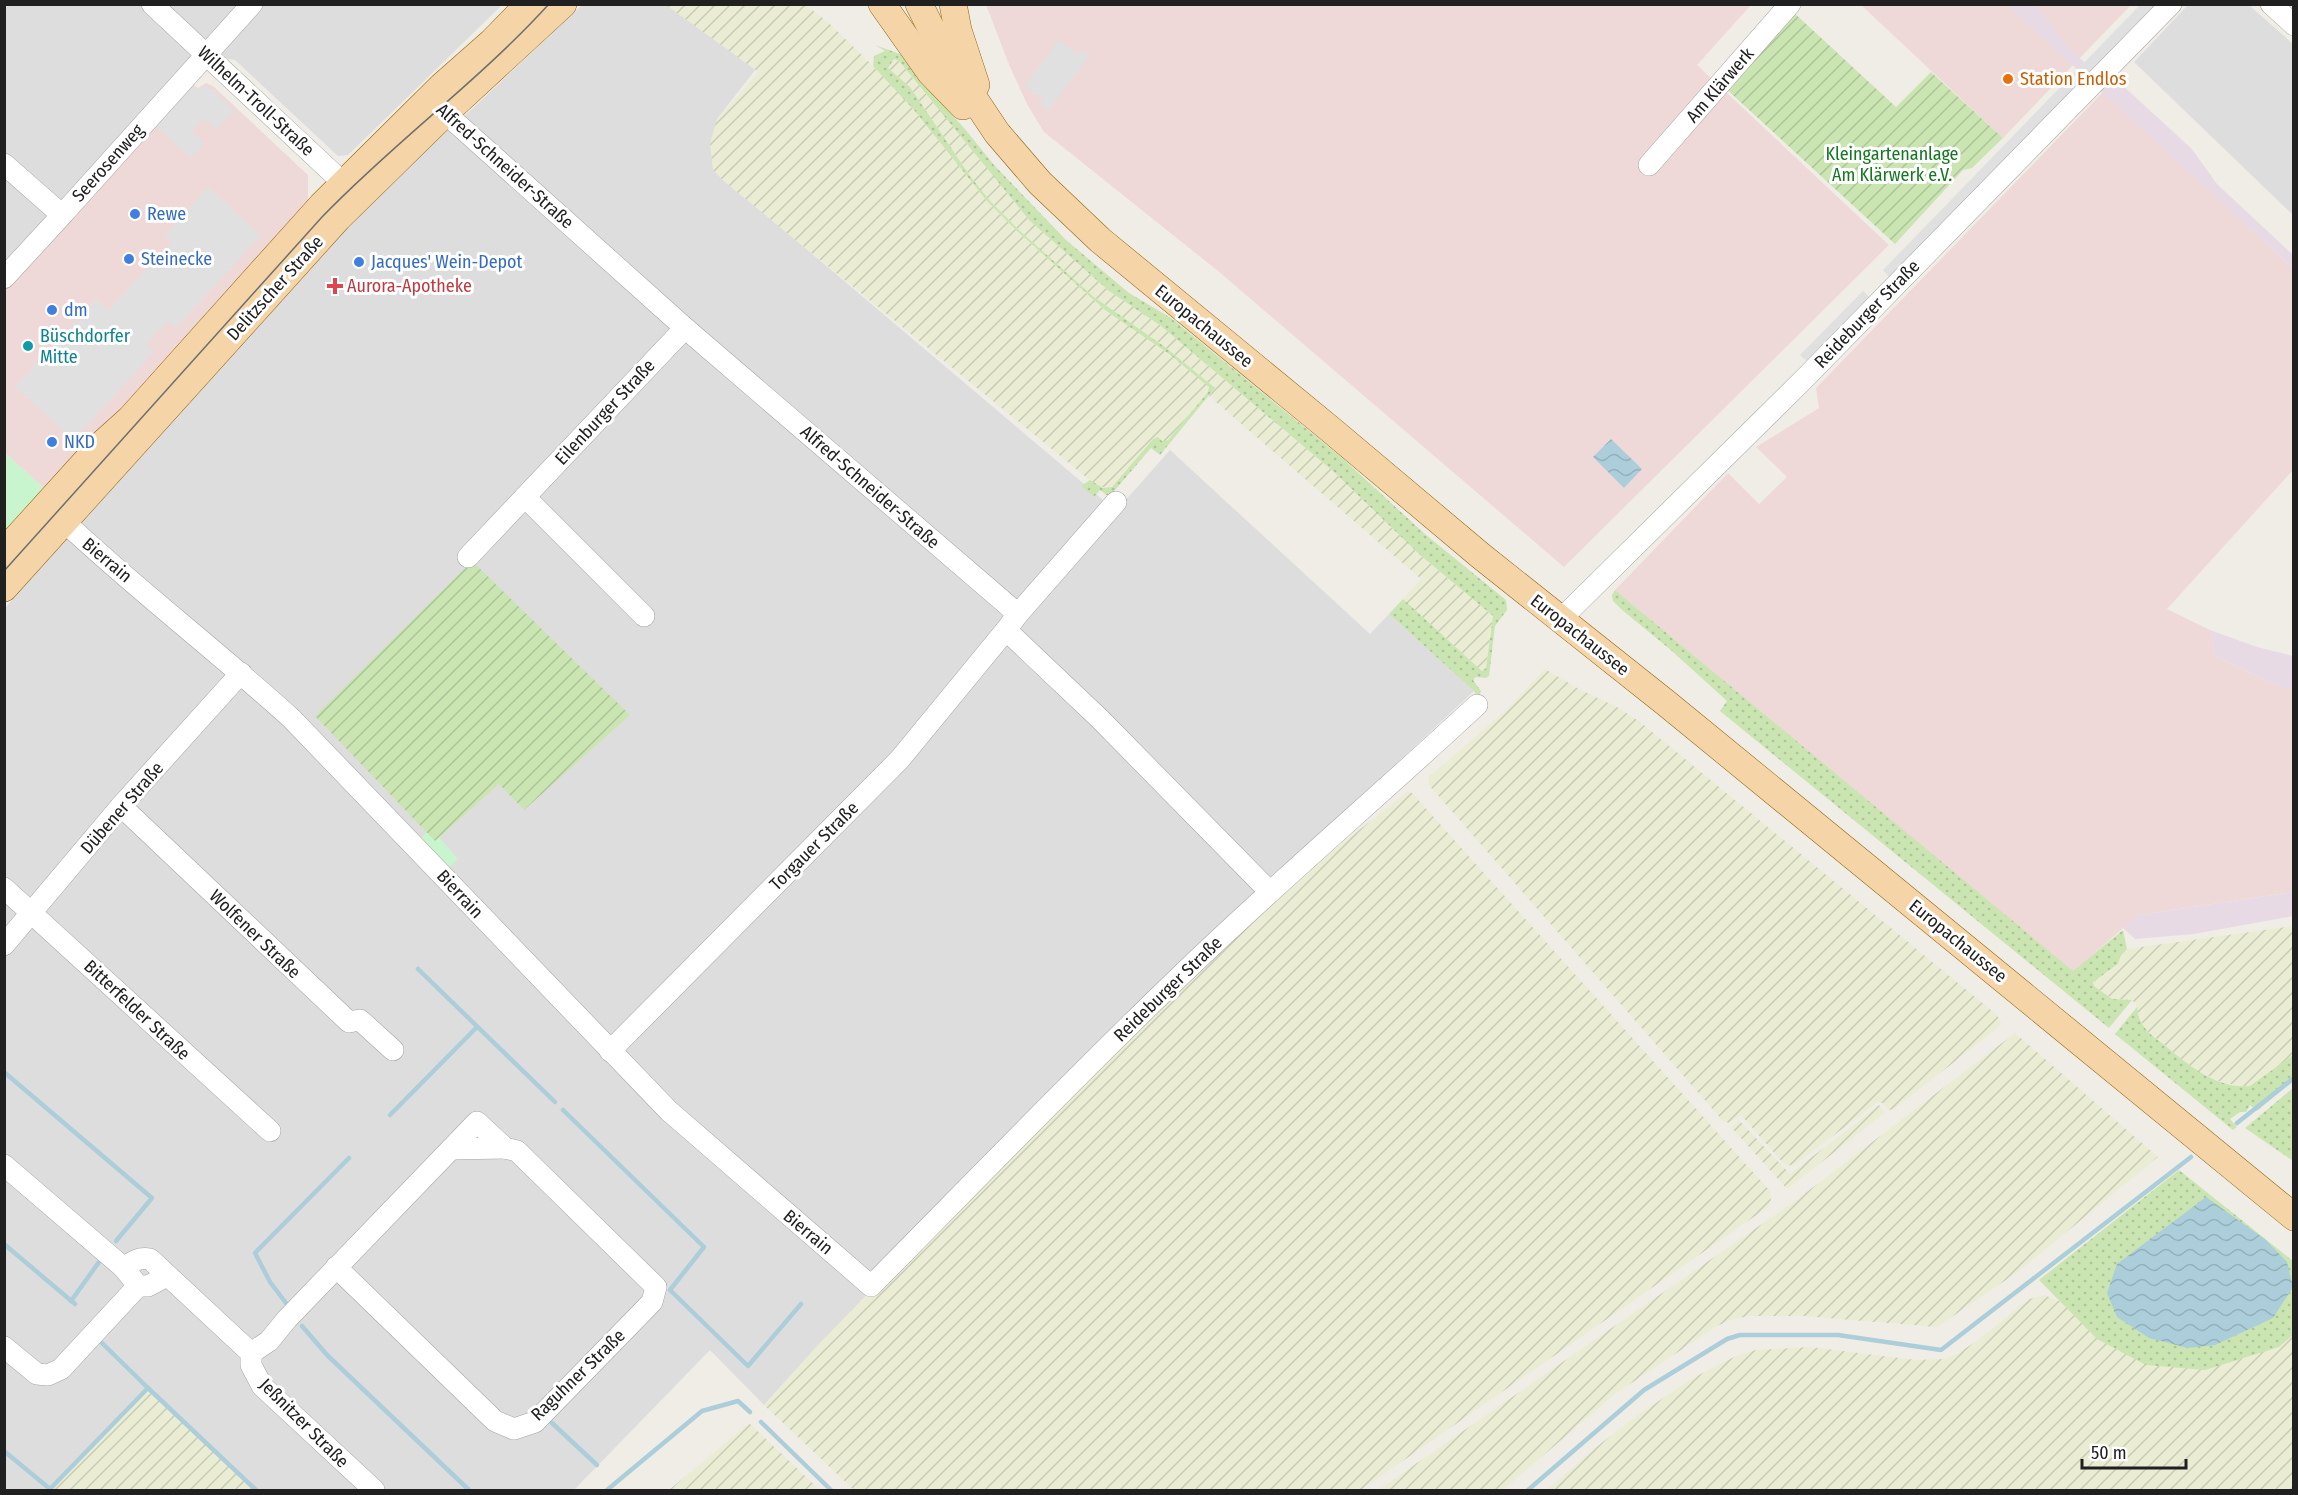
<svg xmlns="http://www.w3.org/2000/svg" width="2298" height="1495" viewBox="0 0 2298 1495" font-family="'Fira Sans Condensed',sans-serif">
<defs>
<pattern id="farmland-furrows" width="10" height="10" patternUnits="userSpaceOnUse" patternTransform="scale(1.5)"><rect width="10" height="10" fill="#eaedd4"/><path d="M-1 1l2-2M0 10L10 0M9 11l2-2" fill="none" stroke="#c8cbb6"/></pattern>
<pattern id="grass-dots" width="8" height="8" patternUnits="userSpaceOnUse" patternTransform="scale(1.5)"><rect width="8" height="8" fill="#cae5b1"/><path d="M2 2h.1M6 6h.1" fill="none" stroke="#adc498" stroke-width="1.8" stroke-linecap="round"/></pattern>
<pattern id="garden-furrows" width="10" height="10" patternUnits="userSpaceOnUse" patternTransform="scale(1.5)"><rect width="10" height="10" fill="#cae5b1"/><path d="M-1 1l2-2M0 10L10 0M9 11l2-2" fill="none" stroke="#adc498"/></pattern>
<pattern id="water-waves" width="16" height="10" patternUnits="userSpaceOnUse" patternTransform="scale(1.5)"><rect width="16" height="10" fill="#abceda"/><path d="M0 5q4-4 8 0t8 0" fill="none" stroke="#93b1bb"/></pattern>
</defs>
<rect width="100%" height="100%" fill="#f0ede7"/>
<g fill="#dedddd">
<path d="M5,5H502L348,155L338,156L235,60L207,55L5,265Z"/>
<path d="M582,5H673L756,69L717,119L713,170L1116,511L1170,450L1370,634L1389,614L1474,691L1278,874L821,1342L764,1405L710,1350L574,1490H257L148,1388L48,1490H5V608L354,220L440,135L470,111Z"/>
<path d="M2188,5H2249L2293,44V215L2134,62Z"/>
</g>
<g fill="#efd9d8">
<path d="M986,5H1751L1697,65L1889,245L1564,567L1218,271L1044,132L1027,104L1010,67Z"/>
<path d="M1861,5H2131L2003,138Z"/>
<path d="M191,83L198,88L206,83L213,86L308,175V202L115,416L44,488L5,453L4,287Z"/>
<path d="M2103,92L2293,268V470L2167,609L2210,630L2215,656L2282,688H2293V892L2138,915L2073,972L1615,590L1728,473L1759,504L1787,477L1756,447L1819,408L1816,388Z"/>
</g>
<g fill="#e8dae5">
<path d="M2007,5H2036L2069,48L2096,73L2114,89L2120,83L2192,149L2217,184L2293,255V268Z"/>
<path d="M2210,630L2257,647L2293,656V688H2282L2215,656Z"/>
<path d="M2293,892V916L2194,934L2135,939L2123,928L2138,915Z"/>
</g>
<g fill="url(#farmland-furrows)">
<path d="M666,5H806L831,25L873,66L914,110L987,201L1017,231L1105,310L1147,338L1208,385V392L1168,440L1165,442L1155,438L1153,439L1116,483L1108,488L1097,486L726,183L713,170L710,144L717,119L757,74V71Z"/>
<path d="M894,59L899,61L1030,221L1109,291L1161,326L1334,472L1419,554L1493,616L1486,668L1482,671L1403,599L1421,579L1209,396L1215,388L1165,347L1094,297L1020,231L990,201L970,176L910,87L888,68Z"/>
<path d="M1545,669L1579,689L1619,708L1640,722L1997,1015L2001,1023L1999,1027L1894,1109L1889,1110L1883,1103L1878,1102L1793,1166L1784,1164L1741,1115L1729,1123L1723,1121L1428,784L1429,777L1505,711Z"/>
<path d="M1408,791L1412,793L1770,1191L1771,1202L1768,1207L1361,1490H854L764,1405L821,1342L1234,930Z"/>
<path d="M2293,926V1055L2253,1085L2245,1087L2221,1082L2194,1069L2147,1031L2143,1025L2135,1003L2132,1000L2112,999L2093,985L2095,979L2116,967L2121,954L2127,949Z"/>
<path d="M2015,1033L2158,1157L2019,1271L1937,1327L1803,1316H1750L1733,1319L1717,1326L1615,1394L1503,1490H1378L1795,1201Z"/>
<path d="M1879,1105L1885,1113L1787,1189L1731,1127L1739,1120L1790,1174Z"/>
<path d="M2044,1295L2064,1303L2279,1347L2293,1335V1490H1547L1595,1448L1631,1420L1691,1379L1740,1354L1756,1350L1810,1347L1916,1360L1944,1359L1957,1354L1978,1340L2029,1299Z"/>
<path d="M148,1388L257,1490H48Z"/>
<path d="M749,1423L820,1490H669Z"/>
</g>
<g fill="url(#grass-dots)">
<path d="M875,45L900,54L921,81L965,129L994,165L1066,240L1129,293L1171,318L1341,457L1426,535L1506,600L1507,610L1495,626L1489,676L1486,678L1476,677L1473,680L1481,691L1478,698L1474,691L1389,614L1403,599L1482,671L1486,668L1493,616L1419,554L1334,472L1161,326L1109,291L1030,221L899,61L894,59L888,68L910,87L970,176L990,201L1020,231L1094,297L1165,347L1215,388L1160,455L1151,448L1109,497L1100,490L1094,497L1081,486L1090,480L1103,488L1112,487L1153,439L1158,437L1162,441L1168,440L1208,392L1209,387L1169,354L1105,310L1017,231L987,201L914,110L873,66L874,56L885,51Z"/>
<path d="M1615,590L2073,971L2123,930L2127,949L2121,954L2118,964L2093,982L2094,986L2112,999L2132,1000L2109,1028L1720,711L1727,701L1672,651L1621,609L1613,601L1612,595Z"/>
<path d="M2137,1007C2138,1013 2139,1020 2143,1025C2147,1033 2156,1038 2163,1044C2188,1064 2215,1089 2250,1086L2293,1055V1081L2257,1111L2250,1105L2246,1112H2240L2230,1119L2237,1127L2233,1130L2115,1034Z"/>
<path d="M2293,1088V1161L2245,1128Z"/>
<path d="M2179,1170L2293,1261V1335L2279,1347L2205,1370L2146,1365L2097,1339L2039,1280Z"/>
</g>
<g fill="#c8f5cd">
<path d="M5,453L44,488L5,532Z"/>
<path d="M431,828L458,859L447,869L420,839Z"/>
</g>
<g fill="url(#garden-furrows)">
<path d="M1792,11L1896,107L1931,72L2003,138L1972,168L1963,170L1895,244L1723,86Z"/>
<path d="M472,561L630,715L524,810L499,784L435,841L315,716Z"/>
</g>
<g fill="#e0e0e0">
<path d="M2140,5H2158L1891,279L1883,270Z"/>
<path d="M1059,40L1078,54L1081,50L1090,56L1048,111L1040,105L1043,100L1024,86Z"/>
<path d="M191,85L198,90L206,85L235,111L216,130L204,119L192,131L205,143L191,158L155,126Z"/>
<path d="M208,187L261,235L176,328L168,321L146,344L154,352L73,440L15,387L96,299L108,310L172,242L165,235Z"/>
<path d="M1863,291L1871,299L1809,363L1800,355Z"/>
</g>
<g fill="url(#water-waves)">
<path d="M1611,439L1642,469L1624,488L1593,457Z"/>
<path d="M2206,1197L2266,1240L2287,1262L2293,1287L2273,1318L2215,1345L2188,1348L2149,1338L2117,1317L2107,1293L2117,1264Z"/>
</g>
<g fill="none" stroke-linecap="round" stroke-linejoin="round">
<g stroke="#abceda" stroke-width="4.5">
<path d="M418,969L555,1102"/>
<path d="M4,1072L152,1198L116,1241"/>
<path d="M563,1110L704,1247L670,1290L748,1366L801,1304"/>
<path d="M390,1115L477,1027"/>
<path d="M2237,1123L2294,1078"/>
<path d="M4,1244L75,1304"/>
<path d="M71,1301L99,1262"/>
<path d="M289,1307L270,1282L255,1253L349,1158"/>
<path d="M302,1326L327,1355L469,1490"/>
<path d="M102,1343L148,1388"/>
<path d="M761,1422L831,1490"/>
<path d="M552,1423L597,1465"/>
<path d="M4,1451L50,1489L148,1388L256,1490"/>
<path d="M607,1490L702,1411L738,1401L750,1412"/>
<path d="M1528,1490L1644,1390L1727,1339L1740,1335H1838L1941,1350L2191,1157"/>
</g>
<g stroke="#a4a4a4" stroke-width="22">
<g id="minor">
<path d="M152,4L355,194"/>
<path d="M2271,4L2294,25"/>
<path d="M434,103L685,328L1018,614L1006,630L1100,719L1270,892"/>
<path d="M4,164L62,215L252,4"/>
<path d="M1649,165L1790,4"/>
<path d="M4,278L62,215"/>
<path d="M525,497L644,616"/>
<path d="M53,511C129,584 214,648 292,719L669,1111L871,1286C972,1184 1072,1080 1175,981C1273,886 1377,798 1477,705"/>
<path d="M468,557L685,328"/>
<path d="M1018,614L1116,502"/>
<path d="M1560,620L1804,379L2171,4"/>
<path d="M121,806L349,1022L360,1020L393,1050"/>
<path d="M4,888L270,1131"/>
<path d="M4,945L121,806L241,673"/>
<path d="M610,1051L900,759L1006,630"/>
<path d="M451,1149L505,1148"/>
<path d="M4,1165L124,1268"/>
<path d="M167,1276L148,1286H138L124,1268C133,1261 139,1257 150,1259L251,1353V1365L262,1386L374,1490"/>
<path d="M4,1347L37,1374L48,1375L61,1369L138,1286"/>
<path d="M251,1353L269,1341L287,1319L477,1122L505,1148L517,1151L656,1287L652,1302L535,1422L514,1429L495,1421L336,1267"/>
</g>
</g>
<g stroke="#8f660c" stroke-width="28">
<g id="major">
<path d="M882,4L930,72L963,106"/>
<path d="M919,4L943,52L997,133L1040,183L1100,240L1330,429L1481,556L1666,703L2294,1217"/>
<path d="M953,4L958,30L976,85"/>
<path d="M4,552L100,446L130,419L322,205L442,86L493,41L529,4"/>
<path d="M4,588L338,218L445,113L563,4"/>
</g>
</g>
<use href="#minor" stroke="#fff" stroke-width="21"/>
<use href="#major" stroke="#f5d4a7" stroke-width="27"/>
<path stroke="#6e6e6e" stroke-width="1.5" d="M4,571L322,217C394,142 479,81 549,4"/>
</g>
<circle fill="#e8710a" stroke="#fff" stroke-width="2" cx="2008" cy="79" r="6"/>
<g fill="#3f7fe0" stroke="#fff" stroke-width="2">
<circle cx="135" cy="214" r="6"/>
<circle cx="129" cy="259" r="6"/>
<circle cx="359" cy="262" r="6"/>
<circle cx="52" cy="310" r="6"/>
<circle cx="52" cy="442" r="6"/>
</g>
<path fill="#e0444e" stroke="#fff" stroke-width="2" d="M332 277h6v6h6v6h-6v6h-6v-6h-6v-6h6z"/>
<circle fill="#0f9aa8" stroke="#fff" stroke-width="2" cx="28" cy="346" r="6"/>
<g text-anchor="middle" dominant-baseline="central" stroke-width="6" stroke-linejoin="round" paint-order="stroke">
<g font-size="18" fill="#c56008" stroke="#fff" text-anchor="start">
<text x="2020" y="79">Station Endlos</text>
</g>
<g font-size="18" fill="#202020" stroke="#fff">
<text transform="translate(1720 85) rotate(-49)">Am Klärwerk</text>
<text transform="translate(256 101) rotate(43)">Wilhelm-Troll-Straße</text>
<text transform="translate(108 163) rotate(-48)">Seerosenweg</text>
<text transform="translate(505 166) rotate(42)">Alfred-Schneider-Straße</text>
<text transform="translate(275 288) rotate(-48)">Delitzscher Straße</text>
<text transform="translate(1867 314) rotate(-46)">Reideburger Straße</text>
<text transform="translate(1204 326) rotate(39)">Europachaussee</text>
<text transform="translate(605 412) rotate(-47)">Eilenburger Straße</text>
<text transform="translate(870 487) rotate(41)">Alfred-Schneider-Straße</text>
<text transform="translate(107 560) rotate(40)">Bierrain</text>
<text transform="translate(1580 635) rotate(38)">Europachaussee</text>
<text transform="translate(122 808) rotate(-49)">Dübener Straße</text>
<text transform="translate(814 846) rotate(-45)">Torgauer Straße</text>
<text transform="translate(460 894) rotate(47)">Bierrain</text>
<text transform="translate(255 934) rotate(44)">Wolfener Straße</text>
<text transform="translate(1958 941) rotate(39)">Europachaussee</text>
<text transform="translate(1168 989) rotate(-44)">Reideburger Straße</text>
<text transform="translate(137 1010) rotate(43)">Bitterfelder Straße</text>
<text transform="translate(808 1232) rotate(40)">Bierrain</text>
<text transform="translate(578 1375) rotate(-44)">Raguhner Straße</text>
<text transform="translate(304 1423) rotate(45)">Jeßnitzer Straße</text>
</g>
<g font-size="18" fill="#15771f" stroke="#fff">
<text x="1892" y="154">Kleingartenanlage<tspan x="1892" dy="21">Am Klärwerk e.V.</tspan></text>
</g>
<g font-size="18" fill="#366cbe" stroke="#fff" text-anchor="start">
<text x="147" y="214">Rewe</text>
<text x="141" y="259">Steinecke</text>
<text x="371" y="262">Jacques' Wein-Depot</text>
<text x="64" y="310">dm</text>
<text x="64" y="442">NKD</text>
</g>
<g font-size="18" fill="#be3a42" stroke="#fff" text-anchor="start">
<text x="347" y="286">Aurora-Apotheke</text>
</g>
<g font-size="18" fill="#0d838f" stroke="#fff" text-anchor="start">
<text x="40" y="336">Büschdorfer<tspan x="40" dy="21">Mitte</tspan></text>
</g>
</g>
<rect width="2298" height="1495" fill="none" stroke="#202020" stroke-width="12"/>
<path d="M2082 1459v9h104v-9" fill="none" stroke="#202020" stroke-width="3"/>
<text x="2091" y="1459" font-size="18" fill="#202020" stroke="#ffffff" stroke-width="4.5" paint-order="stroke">50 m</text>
</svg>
